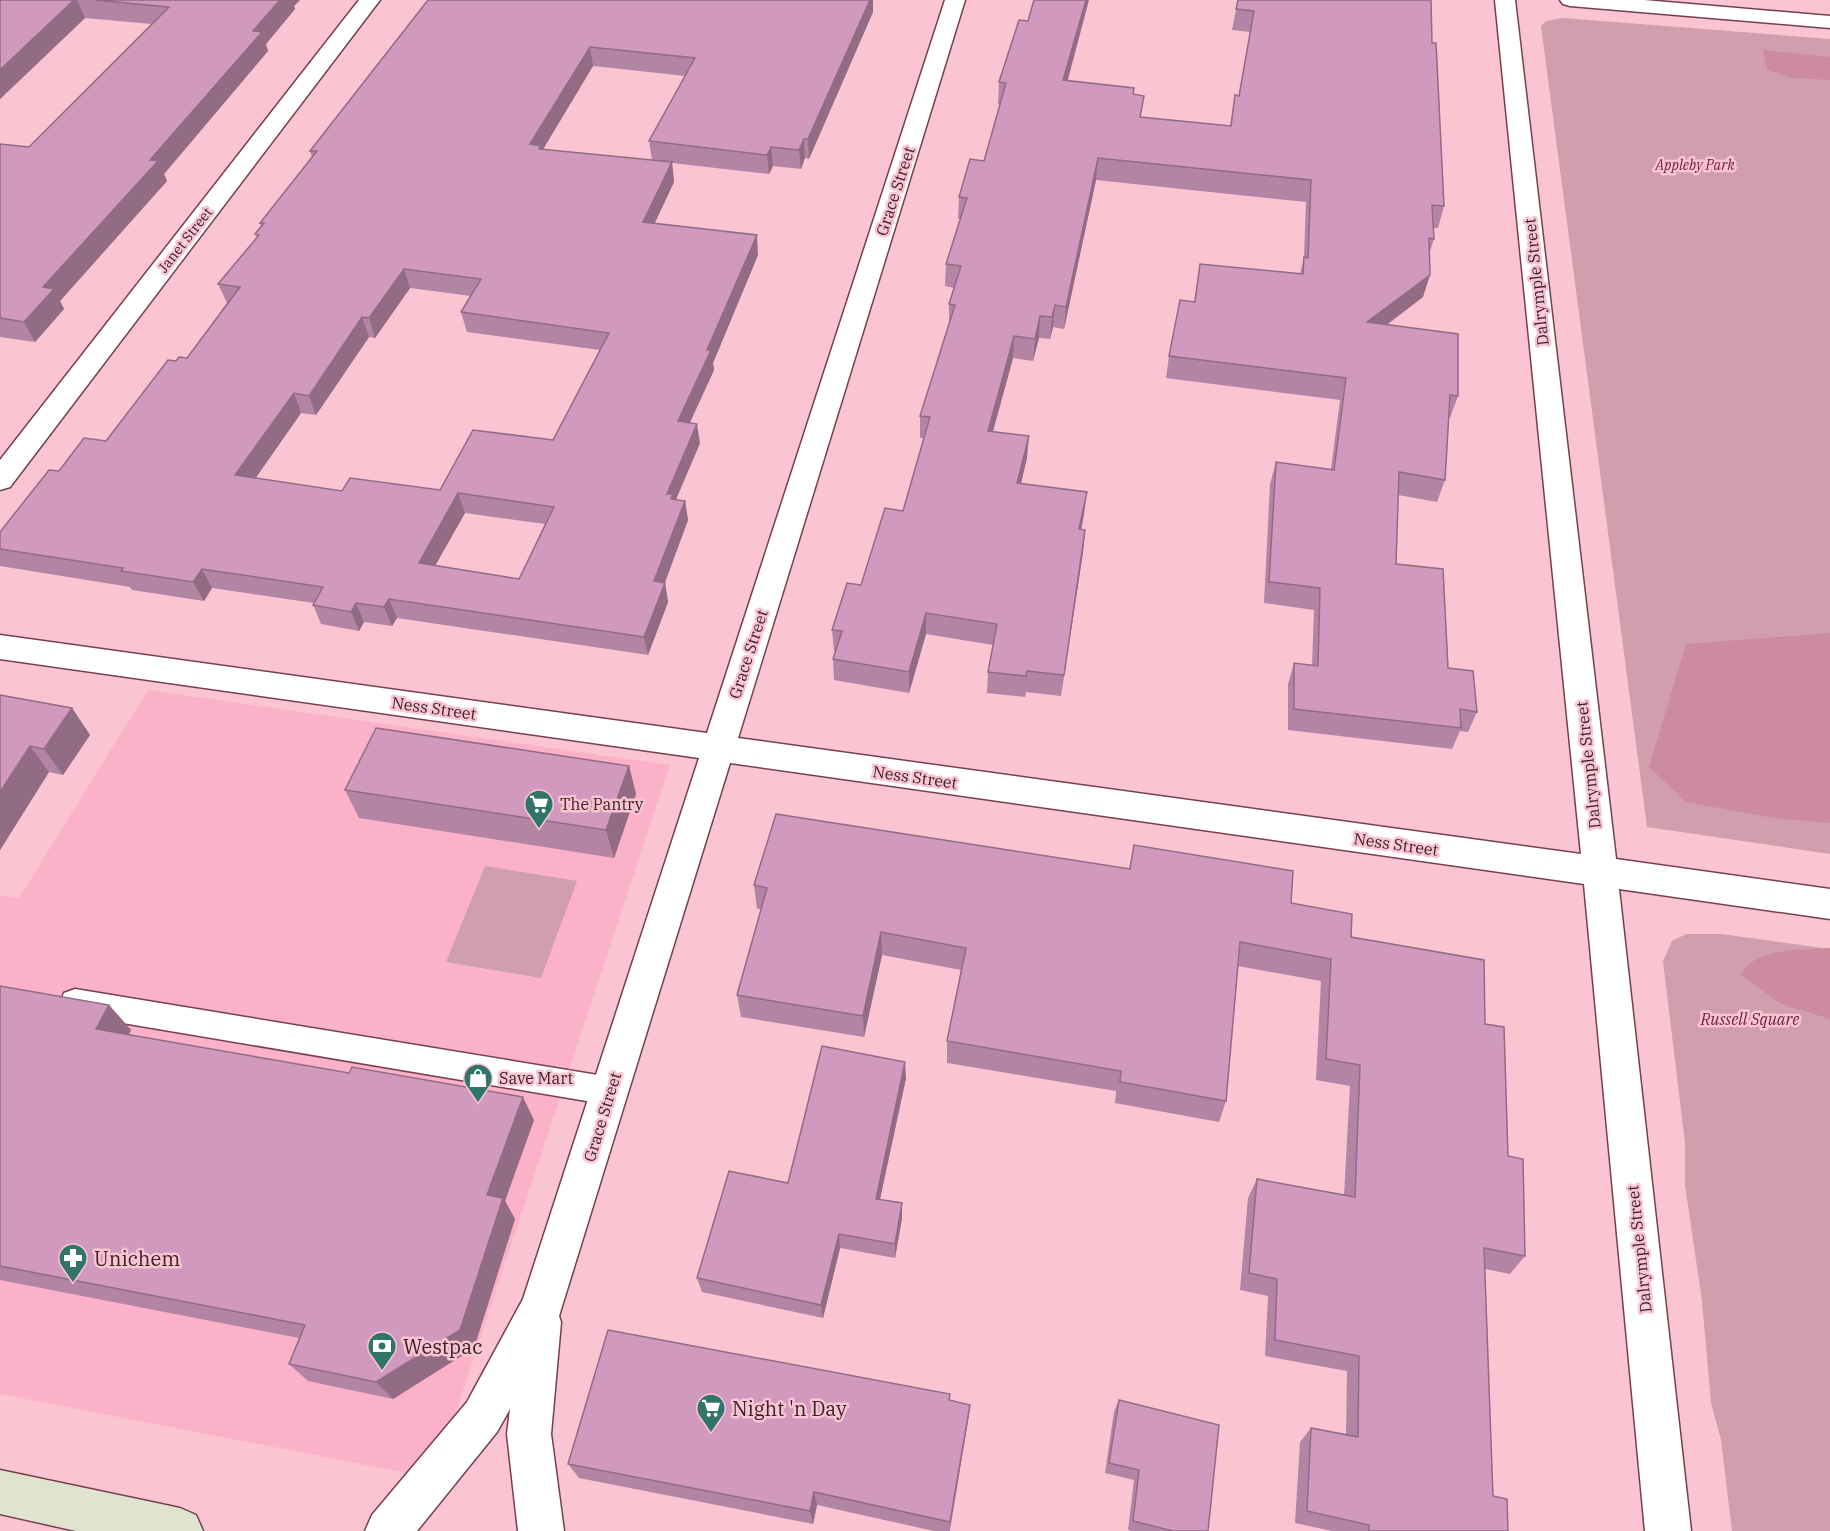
<svg xmlns="http://www.w3.org/2000/svg" width="1830" height="1531" viewBox="0 0 1830 1531" font-family="'IBM Plex Serif',serif">
<rect width="100%" height="100%" fill="#fac4d3"/>
<path fill="#fbb1c7" d="M148,690L670,765L434,1478L0,1394V895L19,898Z"/>
<g fill="#d19ead">
<path d="M1563,18L1830,39V854L1647,827L1541,26L1546,21Z"/>
<path d="M485,866L577,881L541,978L446,962Z"/>
<path d="M1686,934H1721L1830,949V1531H1732L1721,1440L1711,1403L1702,1301L1685,1185V1143L1663,961L1672,941Z"/>
</g>
<g fill="#cd8b9f">
<path d="M1763,50L1830,57V80L1792,78L1767,70Z"/>
<path d="M1830,633V823L1773,818L1686,802L1649,767L1686,644Z"/>
<path d="M1830,948V1019L1779,1003L1741,974C1758,946 1800,951 1830,948Z"/>
</g>
<g fill="none" stroke-linecap="round" stroke-linejoin="round">
<g stroke="#763f51" stroke-width="3">
<path id="lane" d="M75,989L610,1077L621,1081L626,1091L621,1101L610,1105L75,1015L64,1011L60,1002L64,993Z"/>
</g>
<g stroke="#763f51" stroke-width="3">
<g id="street">
<path d="M359,0H380L10,487L0,490V460Z"/>
<path d="M945,0H965L738,738L1581,854L1495,0H1515L1616,859L1830,889V919L1619,889L1691,1531H1645L1584,884L730,763L559,1316L561,1322L551,1434L564,1531H518L507,1434L510,1409L497,1432L417,1531H365L372,1515L467,1402L523,1299L699,758L0,659V635L707,733Z"/>
<path d="M1560,0H1644L1830,16V28L1570,6L1563,4Z"/>
</g>
</g>
<g stroke="#763f51" stroke-width="3">
<path id="secondary" d="M0,1470L180,1508L196,1515L203,1531H76L0,1514Z"/>
</g>
<use href="#lane" fill="#fff" fill-rule="evenodd"/>
<use href="#street" fill="#fff" fill-rule="evenodd"/>
<use href="#secondary" fill="#dfe4ce" fill-rule="evenodd"/>
</g>
<g fill="#b384a3" fill-rule="evenodd">
<path d="M0,0H300L294,6L295,9L266,44L268,51L164,174L167,181L60,301L64,309L35,342L0,337V144L29,147L152,24L85,18L0,99Z"/>
<path d="M428,0L873,12L809,159L805,158L801,169L773,166L769,174L672,163L674,182L655,223L758,255L713,363L714,370L690,423L700,443L676,500L685,501L688,520L665,583L668,602L648,655L397,618L392,626L364,622L359,631L321,624L313,605L314,603L212,588L204,601L132,590L130,587L0,566V532L59,471L106,441L176,361L187,358L227,303L218,284L257,237L255,234L261,227L260,223L312,157L310,151ZM593,66L685,76L649,141L652,160L543,149ZM410,288L471,296L461,312L467,332L600,350L553,440L440,490L342,491L255,478L301,413L316,415L369,337L375,338ZM465,513L545,524L519,579L435,565Z"/>
<path d="M1238,0L1432,43L1444,206L1438,228H1434V239L1429,254L1423,297L1387,325L1458,396L1450,418H1449L1445,480L1437,502L1398,495L1396,564L1448,668L1477,712L1468,732L1460,731L1452,749L1288,730V684L1294,663L1312,665L1314,610L1264,603L1270,484L1276,462L1331,469L1340,400L1166,378L1169,356L1194,302L1200,264L1300,274L1304,257L1306,202L1096,180L1064,329L1053,327L1050,339L1039,338L1033,361L1013,358L993,431L1027,458L1021,483L1084,514L1081,530H1085L1083,552L1061,696L1026,692L1025,697L987,693L988,672L993,645L926,634L909,693L834,680L833,659L836,651H834L832,630L861,585L903,511L924,438H920V416L949,326V304L954,288L945,286L946,264L960,219H958L959,197L984,161L1000,104H998L999,82L1067,80L1134,95L1141,117L1230,126L1235,95L1239,96L1250,32L1232,30Z"/>
<path d="M0,695L72,708L90,735L63,775L49,772L0,850Z"/>
<path d="M629,766L636,794L614,858L359,818L345,790Z"/>
<path d="M1134,845L1291,903L1351,937L1485,1024L1525,1256L1510,1274L1485,1269L1493,1496L1508,1531H1332L1295,1523L1300,1442L1311,1428L1346,1435L1347,1371L1265,1356L1268,1296L1240,1290L1248,1198L1257,1179L1344,1195L1350,1086L1316,1080L1321,981L1238,966L1226,1101L1219,1122L1115,1103L1116,1091L947,1063V1041L961,970L882,955L864,1037L741,1017L737,995L761,909H757L754,885L1129,869Z"/>
<path d="M0,986L109,1005L131,1030L128,1035L534,1120L505,1201L515,1219L474,1348L393,1399L308,1381L289,1364L299,1338L0,1280Z"/>
<path d="M906,1078L880,1199L902,1203V1218L895,1258L840,1248L823,1318L702,1292L697,1278L788,1183Z"/>
<path d="M950,1394V1401L970,1405L968,1420L950,1531H934L817,1505L813,1524L579,1478L568,1464Z"/>
<path d="M1119,1400L1208,1531H1131L1128,1530L1134,1480L1105,1473L1114,1412Z"/>
</g>
<g fill="#926b84">
<path d="M74,0H77L85,18L0,99V70Z"/>
<path d="M280,0H300L294,6L295,9L266,44L268,51L164,174L167,181L60,301L64,309L35,342L24,322L43,287L253,31Z"/>
<path d="M870,0H873V12L809,159L808,139Z"/>
<path d="M1086,0H1089L1062,102L1063,80Z"/>
<path d="M590,47L593,66L542,151L530,144Z"/>
<path d="M804,139L805,158L801,169L799,150Z"/>
<path d="M771,147L773,166L769,174L767,155Z"/>
<path d="M1098,158L1096,180L1064,329L1066,307Z"/>
<path d="M672,162L674,182L646,241L643,222Z"/>
<path d="M757,235L758,255L713,363L714,370L681,441L678,421L707,350Z"/>
<path d="M404,269L410,288L375,338L369,318Z"/>
<path d="M1430,275L1423,297L1360,344L1367,322Z"/>
<path d="M1055,305L1053,327L1050,339L1052,317Z"/>
<path d="M1040,316L1039,338L1033,361L1035,339Z"/>
<path d="M362,317L369,337L316,415L309,396Z"/>
<path d="M1014,336L1013,358L987,453L988,431Z"/>
<path d="M294,393L301,413L244,495L235,475Z"/>
<path d="M697,424L700,443L670,513L667,494Z"/>
<path d="M1029,436L1027,458L1016,504L1017,483Z"/>
<path d="M1087,492L1084,514L1077,551L1079,529Z"/>
<path d="M458,493L465,513L426,582L419,563Z"/>
<path d="M685,501L688,520L658,600L654,581Z"/>
<path d="M1085,530L1083,552L1061,696L1064,675Z"/>
<path d="M202,569L212,588L204,601L193,582Z"/>
<path d="M665,583L668,602L648,655L644,637Z"/>
<path d="M389,599L397,618L392,626L384,607Z"/>
<path d="M356,603L364,622L359,631L351,612Z"/>
<path d="M926,613V634L909,693V672Z"/>
<path d="M72,708L90,735L63,775L44,749Z"/>
<path d="M30,746L49,772L0,850V792Z"/>
<path d="M629,766L636,794L614,858L606,830Z"/>
<path d="M881,932L882,955L864,1037L863,1016Z"/>
<path d="M109,1005L131,1030L118,1053L96,1029Z"/>
<path d="M905,1062L906,1078L877,1213L876,1199Z"/>
<path d="M523,1097L534,1120L505,1201L515,1219L474,1348L393,1399L376,1382L487,1195Z"/>
<path d="M902,1203V1218L895,1258V1244Z"/>
<path d="M839,1234L840,1248L823,1318L821,1305Z"/>
<path d="M970,1405L968,1420L949,1531L950,1522Z"/>
<path d="M814,1492L817,1505L813,1524L810,1511Z"/>
</g>
<g fill="#d099bd" stroke="#926b84" stroke-width="1.5" fill-rule="evenodd">
<path d="M0,0H74L0,70Z"/>
<path d="M95,0H280L253,31L262,32L150,160L158,161L43,287L54,289L24,322L0,318V144L29,147L169,7Z"/>
<path d="M428,0H870L808,139H804L799,150L771,147L767,155L649,141L695,58L590,47L530,144L541,146L539,149L672,162L643,222L757,235L707,350H711L678,421L697,424L667,494H673L671,499L685,501L654,581L665,583L644,637L389,599L384,607L356,603L351,612L313,605L323,587L202,569L193,582L121,571L123,568L0,549V532L49,470L59,471L84,438L106,441L168,360L176,361L179,357L187,358L240,287L218,284L259,235L255,234L264,223H260L317,151H310ZM404,269L481,279L461,312L609,333L553,440L473,430L440,490L350,478L342,491L235,475L294,393L309,396L362,317L369,318ZM458,493L554,507L519,579L419,563Z"/>
<path d="M1034,0H1086L1063,80L1134,88L1133,94L1144,96L1140,117L1231,126L1235,95L1239,96L1254,11L1236,9L1238,0H1431L1432,43H1436L1444,206L1432,205L1434,239L1429,238L1430,275L1367,322L1458,334V396L1450,395L1445,480L1399,472L1396,564L1443,569L1448,668L1473,671L1477,712L1460,709L1461,728L1294,709V663L1318,666L1320,588L1269,582L1276,462L1334,470L1346,378L1169,356L1180,300L1195,302L1200,264L1303,274L1304,257L1308,258L1311,180L1098,158L1066,307L1055,305L1052,317L1040,316L1035,339L1014,336L988,431L1029,436L1017,483L1087,492L1079,529L1085,530L1064,675L1027,671L1026,676L988,672L997,624L926,613L909,672L833,659L842,631L832,630L847,583L861,585L885,508L903,511L930,417L920,416L955,305L949,304L961,266L946,264L967,198L959,197L970,159L984,161L1006,83L999,82L1019,20L1028,21Z"/>
<path d="M0,695L72,708L44,749L30,746L0,792Z"/>
<path d="M376,728L629,766L606,830L345,790Z"/>
<path d="M776,814L1130,869L1134,845L1293,871L1291,903L1352,914L1351,937L1484,960L1485,1024L1504,1027L1508,1156L1523,1159L1525,1256L1484,1248L1493,1496L1507,1499L1508,1531H1369V1525L1307,1511L1311,1428L1358,1437L1359,1356L1275,1340L1277,1279L1249,1273L1257,1179L1355,1197L1360,1065L1326,1059L1331,959L1240,942L1226,1101L1120,1082L1121,1071L947,1041L966,948L881,932L863,1016L737,995L767,888L754,885Z"/>
<path d="M0,986L109,1005L96,1029L349,1073L352,1067L523,1097L487,1195L503,1198L460,1330L376,1382L289,1364L305,1325L0,1266Z"/>
<path d="M822,1046L905,1062L876,1199L902,1203L895,1244L839,1234L821,1305L697,1278L729,1171L788,1183Z"/>
<path d="M608,1330L950,1394L949,1400L970,1405L950,1522L814,1492L810,1511L568,1464Z"/>
<path d="M1119,1400L1219,1425L1208,1531H1173L1133,1521L1139,1470L1109,1463Z"/>
</g>
<defs>
<g id="supermarket-pin" transform="scale(1.5)"><path d="M0 17L-7.5 6A9.5 9.5 0 1 1 7.5 6Z" fill="#317569" stroke="#fac4d3"/><path d="M-6-5.5h2.5l.6 2H6L4.5 2H-2.5L-4.4-4H-6ZM-1.5 3.2a1.3 1.3 0 1 0 .1 0ZM3 3.2a1.3 1.3 0 1 0 .1 0Z" fill="#fff"/></g>
<g id="shop-pin" transform="scale(1.5)"><path d="M0 17L-7.5 6A9.5 9.5 0 1 1 7.5 6Z" fill="#317569" stroke="#fac4d3"/><path d="M-5-2.5h2.3a2.7 3.5 0 0 1 5.4 0H5L5.5 6h-11ZM-1.5-2.5h3a1.5 2.3 0 0 0-3 0Z" fill="#fff"/></g>
<g id="pharmacy-pin" transform="scale(1.5)"><path d="M0 17L-7.5 6A9.5 9.5 0 1 1 7.5 6Z" fill="#317569" stroke="#fac4d3"/><path d="M-2-6h4v4h4v4h-4v4h-4v-4h-4v-4h4Z" fill="#fff"/></g>
<g id="bank-pin" transform="scale(1.5)"><path d="M0 17L-7.5 6A9.5 9.5 0 1 1 7.5 6Z" fill="#317569" stroke="#fac4d3"/><path d="M-6-4H6V4H-6ZM0-2.3a2.3 2.3 0 1 0 0 4.6a2.3 2.3 0 1 0 0-4.6Z" fill="#fff"/></g>
</defs>
<g fill-rule="evenodd">
<use href="#supermarket-pin" x="539" y="804"/>
<use href="#shop-pin" x="478" y="1078"/>
<use href="#pharmacy-pin" x="73" y="1258"/>
<use href="#bank-pin" x="382" y="1346"/>
<use href="#supermarket-pin" x="711" y="1408"/>
</g>
<g text-anchor="middle" dominant-baseline="central" stroke-width="5" stroke-linejoin="round" paint-order="stroke">
<g font-size="14" font-style="italic" fill="#702140" stroke="#fac4d3">
<text x="1695" y="165">Appleby Park</text>
</g>
<g font-size="14" fill="#3b222a" stroke="#fac4d3">
<text transform="translate(185 240) rotate(-52)">Janet Street</text>
</g>
<g font-size="16" fill="#3b222a" stroke="#fac4d3">
<text transform="translate(895 191) rotate(-72)">Grace Street</text>
<text transform="translate(1536 282) rotate(-96)">Dalrymple Street</text>
<text transform="translate(748 654) rotate(-72)">Grace Street</text>
<text transform="translate(434 708) rotate(8)">Ness Street</text>
<text transform="translate(1588 765) rotate(-96)">Dalrymple Street</text>
<text transform="translate(915 777) rotate(8)">Ness Street</text>
<text transform="translate(1396 844) rotate(8)">Ness Street</text>
<text transform="translate(602 1117) rotate(-73)">Grace Street</text>
<text transform="translate(1639 1249) rotate(-96)">Dalrymple Street</text>
</g>
<g font-size="16" fill="#3b222a" stroke="#fac4d3" text-anchor="start">
<text x="560" y="804">The Pantry</text>
<text x="499" y="1078">Save Mart</text>
</g>
<g font-size="16" font-style="italic" fill="#702140" stroke="#fac4d3">
<text x="1750" y="1019">Russell Square</text>
</g>
<g font-size="20" fill="#3b222a" stroke="#fac4d3" text-anchor="start">
<text x="94" y="1258">Unichem</text>
<text x="403" y="1346">Westpac</text>
<text x="732" y="1408">Night 'n Day</text>
</g>
</g>
</svg>
